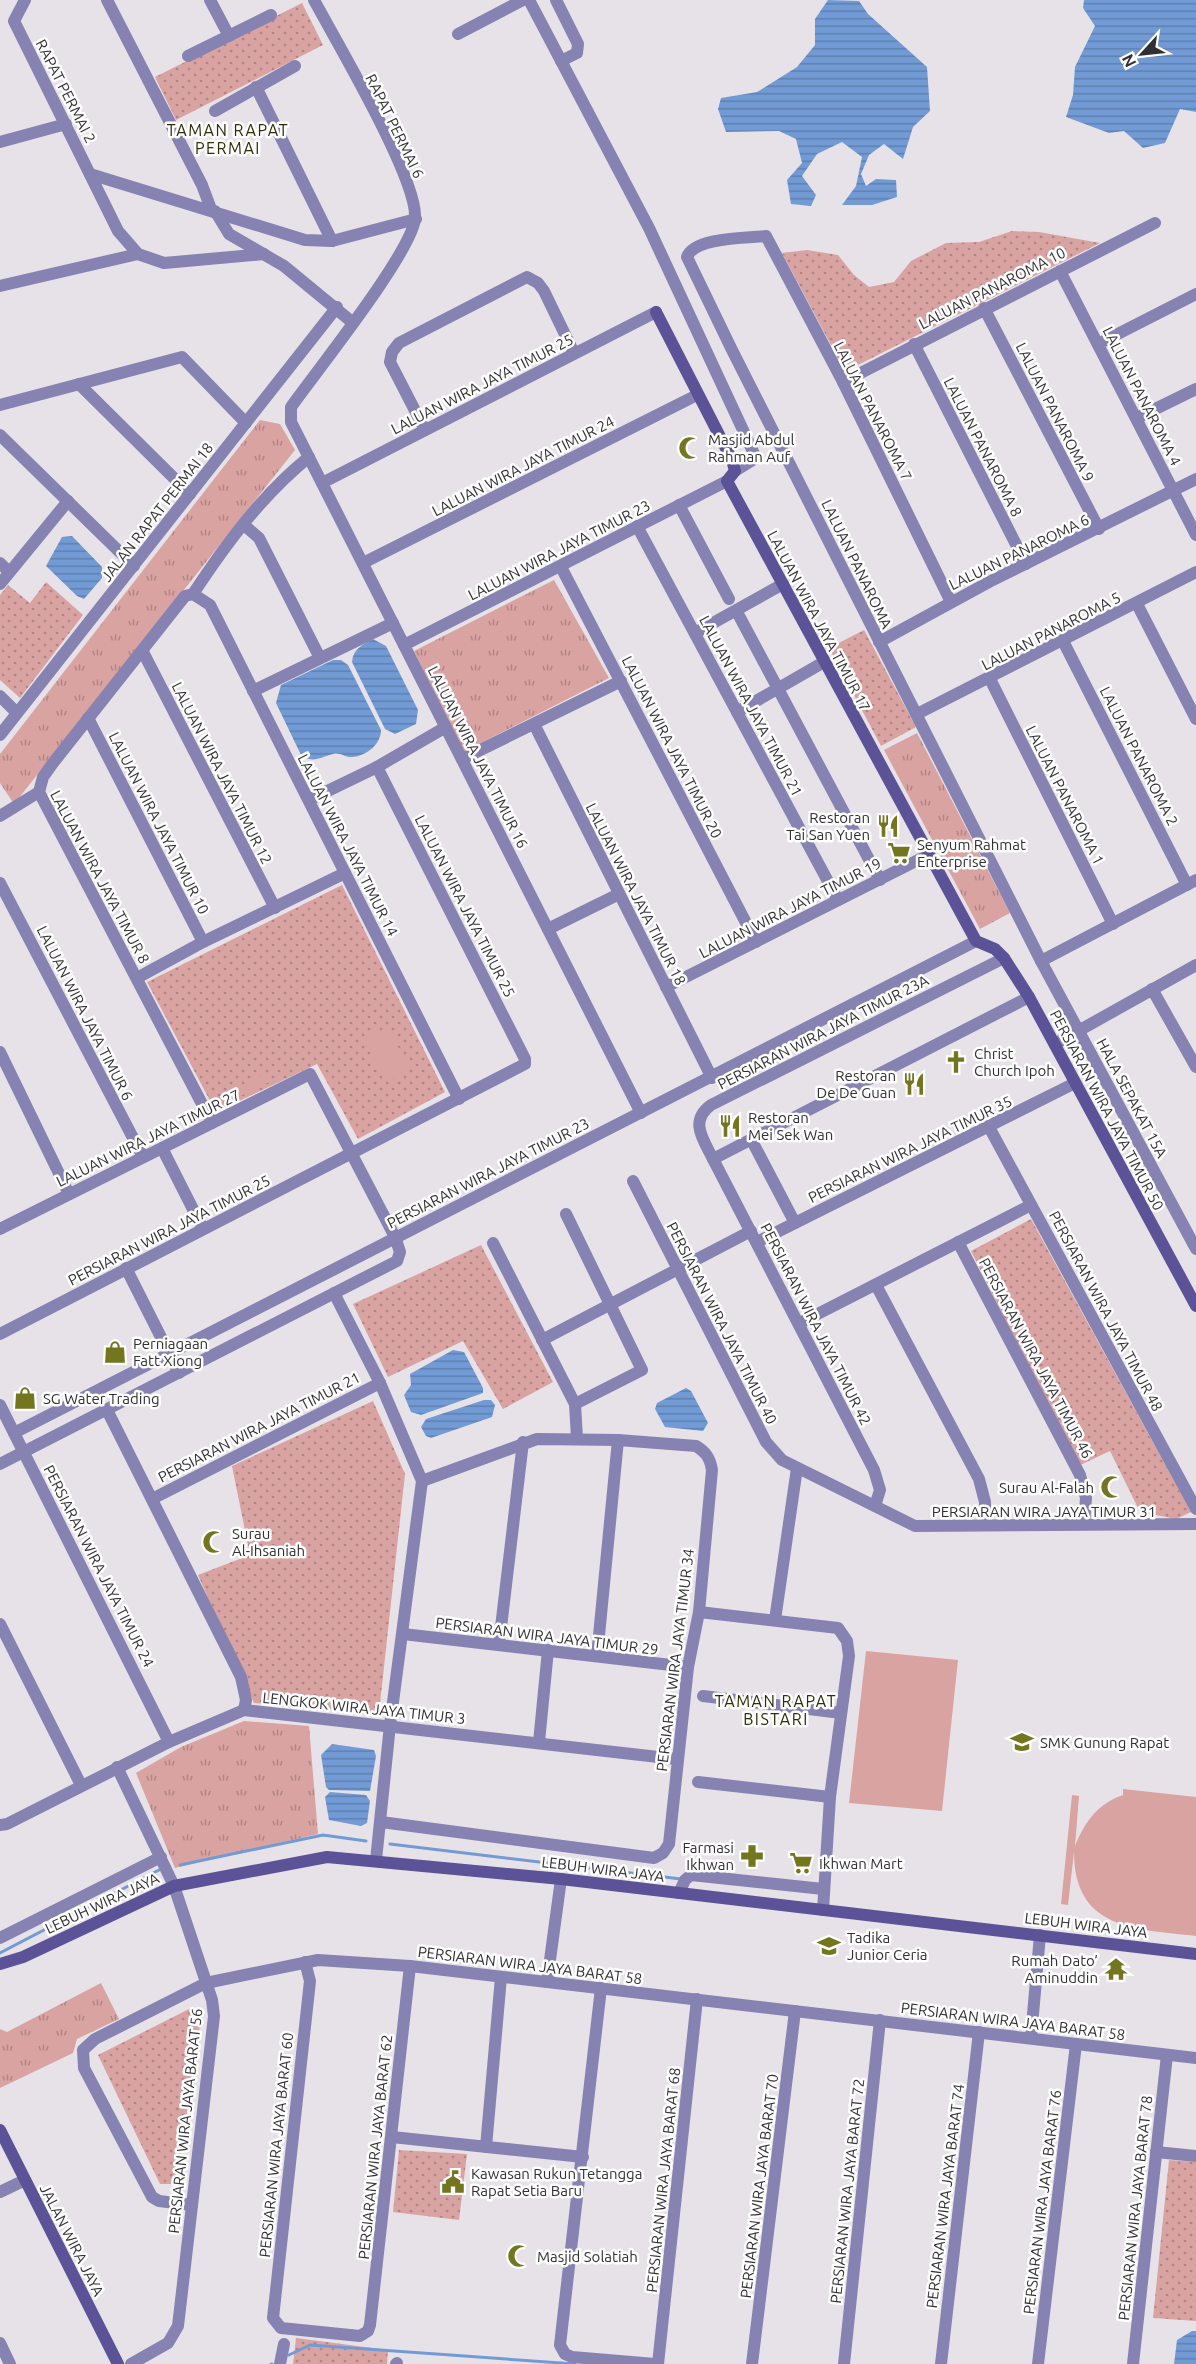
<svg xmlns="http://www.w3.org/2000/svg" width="1196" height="2364" viewBox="0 0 1196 2364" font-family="Ubuntu,sans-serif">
<defs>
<pattern id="grass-tufts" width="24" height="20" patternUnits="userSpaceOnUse" patternTransform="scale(1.5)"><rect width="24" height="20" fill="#d9a3a1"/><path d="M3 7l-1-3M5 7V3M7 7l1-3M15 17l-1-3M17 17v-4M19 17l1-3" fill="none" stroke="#b08584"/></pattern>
<pattern id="park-dots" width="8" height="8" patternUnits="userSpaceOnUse" patternTransform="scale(1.5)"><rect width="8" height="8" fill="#d9a3a1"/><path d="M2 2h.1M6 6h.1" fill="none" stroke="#b08584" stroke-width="1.8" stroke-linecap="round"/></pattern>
<pattern id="water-rules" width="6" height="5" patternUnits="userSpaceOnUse" patternTransform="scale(1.5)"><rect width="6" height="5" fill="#729bd6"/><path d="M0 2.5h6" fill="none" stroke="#5e7fae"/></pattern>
</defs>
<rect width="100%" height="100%" fill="#e7e2e8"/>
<g fill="url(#grass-tufts)">
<path d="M260,420L280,424L295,450L14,804L0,783V754Z"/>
<path d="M554,580L609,678L463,752L414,651Z"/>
<path d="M917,733L1010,913L980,929L884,750Z"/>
<path d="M244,1721L309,1726L318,1834L175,1868L136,1773L181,1747Z"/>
<path d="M101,1983L119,2019L77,2039L73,2053L0,2088V2029L7,2032Z"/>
</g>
<g fill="url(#park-dots)">
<path d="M302,3L323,45L176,120L155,77Z"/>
<path d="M1012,231L1039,232L1100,243L854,367L840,362L782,253L807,250L838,255L854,275L869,287L894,282L911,261L946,243L979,242Z"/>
<path d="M46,582L83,615L20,698L0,680V595L8,585L30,603Z"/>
<path d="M864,630L916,727L881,746L829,648Z"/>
<path d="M342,885L445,1092L358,1139L317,1064L216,1112L147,982Z"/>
<path d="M1031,1219L1191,1512L1176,1519L1140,1512L1110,1451L1078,1466L971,1251Z"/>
<path d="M481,1245L553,1382L503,1409L463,1341L388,1377L353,1304Z"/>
<path d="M373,1401L405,1474L379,1713L254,1703L198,1575L250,1555L232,1466Z"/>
<path d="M193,2007L201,2019L176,2184H160L98,2055Z"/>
<path d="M399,2150L467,2154L459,2220L393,2212Z"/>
<path d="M1169,2160L1196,2162V2321L1153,2318Z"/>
<path d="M296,2338L388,2350L387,2364H293Z"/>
</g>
<g fill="#d9a3a1">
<path d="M388,1027L410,1070L385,1082L363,1039Z"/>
<path d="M265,1074L269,1082L223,1105L219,1097Z"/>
<path d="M866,1651L958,1660L942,1811L849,1803Z"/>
<path d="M1123,1789L1196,1797V1936C1136,1929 1074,1930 1074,1852L1068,1905L1061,1904L1072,1795L1079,1796L1075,1846C1085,1822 1097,1804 1123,1795Z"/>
</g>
<g fill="url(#water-rules)">
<path d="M828,0L859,1L868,14L927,67L930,111L913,127L903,159L884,144L869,155L861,174L866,186L876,179L896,180L897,197L872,205H842L856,186L862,157L842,142L817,154L802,176L816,195L811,206L791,204L787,180L802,163L796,139L779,131L726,132L718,109L721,98L757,92L797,67L815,45V19Z"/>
<path d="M1084,0H1196V112L1180,109L1165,143L1143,148L1124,131L1109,133L1066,117L1073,95L1075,67L1095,26L1083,8Z"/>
<path d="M72,536L102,567V578L84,599L77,596L46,566L62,537Z"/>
<path d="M373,639L386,646L418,710L416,724L395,734L385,729L352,662C353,649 362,645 373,639Z"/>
<path d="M333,660H341L348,665L381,730C381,744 367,756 352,757C346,758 340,752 333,754C320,757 314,764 301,755L276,703L281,685Z"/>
<path d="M453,1350L464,1352L483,1388V1393L421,1415L411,1412L404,1395L411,1385L410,1374Z"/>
<path d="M686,1388L691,1391L708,1423L703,1431L665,1427L655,1409L657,1403Z"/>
<path d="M484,1400H491L495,1405L492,1417L431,1438L426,1436L421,1427L426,1419Z"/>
<path d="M332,1744L374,1750L376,1756L370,1791L329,1790L326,1787L321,1755Z"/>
<path d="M330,1792L366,1795L370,1801L367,1823L361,1826L329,1820L325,1797Z"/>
<path d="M1192,2331H1196V2364H1174L1177,2340Z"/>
</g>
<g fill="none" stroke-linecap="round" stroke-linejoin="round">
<g stroke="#729bd6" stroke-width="3">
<path d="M390,1844L681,1879"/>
<path d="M180,1865L323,1835L366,1841"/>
<path d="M0,1953L159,1870"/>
<path d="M289,2355L310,2345L575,2364"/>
<path d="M271,2364H272"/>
</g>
<g stroke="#8682b2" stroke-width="12">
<path d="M25,0L14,21L118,231L138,254L164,263L264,254"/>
<path d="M107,0L202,185L211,209"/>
<path d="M210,0L229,36"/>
<path d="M314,0C336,41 418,179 415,218C413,251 315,373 291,407V422L641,1113"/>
<path d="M529,0L649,228L756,458L735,471"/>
<path d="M556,0L578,44L577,53L561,61"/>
<path d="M458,34L523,0"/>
<path d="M188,56L271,15"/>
<path d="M256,87L332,241"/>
<path d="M215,111L295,66"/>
<path d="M0,142L66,124"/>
<path d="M90,174L305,240L332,241L416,219"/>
<path d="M215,211L229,234L284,266L352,322"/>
<path d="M1060,271L1196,535"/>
<path d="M0,286L138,254"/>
<path d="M984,308L1099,529"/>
<path d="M914,344L1026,564"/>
<path d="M1098,344L1196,294"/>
<path d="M843,382L1155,223"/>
<path d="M79,384L190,494"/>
<path d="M0,405L182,357L246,423"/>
<path d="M1137,418L1196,389"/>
<path d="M425,430L390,362L392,352L399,343L527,277L538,283L544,291L574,353"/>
<path d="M0,435L134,566"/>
<path d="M322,483L656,312"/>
<path d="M679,505L729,599"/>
<path d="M244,525L259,538L320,658"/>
<path d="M637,526L838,900"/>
<path d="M0,563L9,572"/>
<path d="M363,563L697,395"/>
<path d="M561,567L756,942"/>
<path d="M0,584L68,501"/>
<path d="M193,594C226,544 262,495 309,457"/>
<path d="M951,602L843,382L766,236C747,238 694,237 687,257L732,350L1041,961L1196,1249"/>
<path d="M1137,604L1196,719"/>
<path d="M737,612L880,880"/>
<path d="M695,633L783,584"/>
<path d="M1063,641L1187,885"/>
<path d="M879,642L989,582L1196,479"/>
<path d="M404,645L727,481"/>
<path d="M143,652L275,908"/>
<path d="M990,679L1113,924"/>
<path d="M253,691L393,623"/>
<path d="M0,696L17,713"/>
<path d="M737,712L824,662"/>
<path d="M917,714L1196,572"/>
<path d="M88,718L203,942"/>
<path d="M534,724L712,1078"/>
<path d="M0,735L337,307"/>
<path d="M462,759L621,681"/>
<path d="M309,800L377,767L446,727"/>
<path d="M0,816L39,792"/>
<path d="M0,883L143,1157"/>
<path d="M548,929L619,894"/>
<path d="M1041,961L1196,880"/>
<path d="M137,978L203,942L345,873"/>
<path d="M666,987L928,855"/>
<path d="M1152,989L1196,1067"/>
<path d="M1055,1044L1196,965"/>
<path d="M0,1052L69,1194"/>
<path d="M212,1123L39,792L43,777L53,763L185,596L193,594L210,605L459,1099"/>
<path d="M989,1127L1196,1509"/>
<path d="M751,1139L795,1223"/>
<path d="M162,1148L203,1229"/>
<path d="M713,1159L1029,997"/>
<path d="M633,1181L766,1442L782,1460L915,1526L1196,1524"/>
<path d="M566,1214L642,1370L575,1404"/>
<path d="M0,1229L310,1074L395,1237L400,1252L397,1261L0,1464"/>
<path d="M757,1242L1075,1083"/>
<path d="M958,1242L1080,1475L1086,1498L1084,1524"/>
<path d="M493,1243L575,1404L577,1438"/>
<path d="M126,1268L179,1373"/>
<path d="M876,1285L979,1479L985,1502V1524"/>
<path d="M334,1293L380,1383L422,1481L390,1725L376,1860"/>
<path d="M800,1323L1031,1205"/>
<path d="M0,1334L525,1064V1059L377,767"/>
<path d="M542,1340L751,1231"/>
<path d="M0,1405L169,1742"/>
<path d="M107,1410L241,1677L246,1700L244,1710"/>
<path d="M14,1433L976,941"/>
<path d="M152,1499L380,1383"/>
<path d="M875,1506L880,1490L874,1470L713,1159C703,1139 689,1121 711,1105L1004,958"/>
<path d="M699,1612L838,1628L847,1641L849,1656L830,1797L823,1910"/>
<path d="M775,1620L797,1468"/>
<path d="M0,1624L81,1785"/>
<path d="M403,1634L688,1667"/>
<path d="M499,1644L523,1442"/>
<path d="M597,1656L618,1440"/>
<path d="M703,1696L841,1713"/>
<path d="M539,1742L548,1650"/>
<path d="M117,1767L174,1886L212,2000L214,2016L178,2326L168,2343L131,2364"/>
<path d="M698,1782L830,1797"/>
<path d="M381,1822L654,1858L663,1853L669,1844L688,1667L699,1612L712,1470C710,1458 706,1452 696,1446L618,1440L537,1439L422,1481"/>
<path d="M0,1825L7,1824L169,1742L244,1710L676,1759"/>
<path d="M679,1893L685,1880L691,1875L823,1889"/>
<path d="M0,1938L161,1857"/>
<path d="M305,1962L310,1981L273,2318L281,2328L360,2336L368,2331L370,2325L410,1966"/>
<path d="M547,1982L561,1879"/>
<path d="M601,1988L560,2345L565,2354L572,2357L655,2364"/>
<path d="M1031,2037L1040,1935"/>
<path d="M392,2137L583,2157"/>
<path d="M486,2147L501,1977"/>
<path d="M1156,2152L1196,2156"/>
<path d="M0,2192L25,2180"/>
<path d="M192,2205L159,2201L152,2197L84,2068L83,2050L95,2039L206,1983L318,1960L410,1966L1196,2058"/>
<path d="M0,2343L10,2364"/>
<path d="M280,2364L284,2344"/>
<path d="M396,2364L397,2363"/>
<path d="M658,2364L697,1999"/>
<path d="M752,2364L795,2011"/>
<path d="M844,2364L880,2020"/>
<path d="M941,2364L979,2032"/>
<path d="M1038,2364L1076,2044"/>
<path d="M1133,2364L1167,2055"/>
</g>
<g stroke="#5c5297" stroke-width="12">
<path d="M656,312L732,460L735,471L727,481L976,941L995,949L1004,958L1029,997L1196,1306"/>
<path d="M0,1964L23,1957L174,1886L327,1857L561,1879L1196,1954"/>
<path d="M0,2130L118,2364"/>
</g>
</g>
<defs>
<g id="mosque-bare" transform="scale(1.8)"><path d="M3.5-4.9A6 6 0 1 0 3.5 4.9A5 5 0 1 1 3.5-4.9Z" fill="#73761e" stroke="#fff" stroke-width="2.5" paint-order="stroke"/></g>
<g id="restaurant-bare" transform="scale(1.8)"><path d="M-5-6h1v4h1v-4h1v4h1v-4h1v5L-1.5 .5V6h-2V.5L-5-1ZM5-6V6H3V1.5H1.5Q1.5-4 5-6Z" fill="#73761e" stroke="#fff" stroke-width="2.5" paint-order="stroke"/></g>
<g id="supermarket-bare" transform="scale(1.8)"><path d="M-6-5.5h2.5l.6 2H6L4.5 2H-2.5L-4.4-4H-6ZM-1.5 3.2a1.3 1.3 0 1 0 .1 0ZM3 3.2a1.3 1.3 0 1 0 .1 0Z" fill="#73761e" stroke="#fff" stroke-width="2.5" paint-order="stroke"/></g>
<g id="church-bare" transform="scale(1.8)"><path d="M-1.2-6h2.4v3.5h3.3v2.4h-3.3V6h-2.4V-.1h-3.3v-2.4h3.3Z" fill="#73761e" stroke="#fff" stroke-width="2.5" paint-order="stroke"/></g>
<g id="shop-bare" transform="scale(1.8)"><path d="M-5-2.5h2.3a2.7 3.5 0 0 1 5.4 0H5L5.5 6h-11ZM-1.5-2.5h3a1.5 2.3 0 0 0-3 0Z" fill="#73761e" stroke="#fff" stroke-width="2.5" paint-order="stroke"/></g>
<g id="school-bare" transform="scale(1.8)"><path d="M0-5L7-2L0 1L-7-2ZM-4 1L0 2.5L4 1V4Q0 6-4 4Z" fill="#73761e" stroke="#fff" stroke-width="2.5" paint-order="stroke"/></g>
<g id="pharmacy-bare" transform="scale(1.8)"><path d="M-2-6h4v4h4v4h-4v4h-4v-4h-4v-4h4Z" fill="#73761e" stroke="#fff" stroke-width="2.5" paint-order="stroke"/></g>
<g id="temple-bare" transform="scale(1.8)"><path d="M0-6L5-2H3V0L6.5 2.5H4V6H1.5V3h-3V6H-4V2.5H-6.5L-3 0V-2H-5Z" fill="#73761e" stroke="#fff" stroke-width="2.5" paint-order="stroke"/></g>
<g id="civic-bare" transform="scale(1.8)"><path d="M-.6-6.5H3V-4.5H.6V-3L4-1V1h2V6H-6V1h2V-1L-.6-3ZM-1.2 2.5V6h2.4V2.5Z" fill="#73761e" stroke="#fff" stroke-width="2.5" paint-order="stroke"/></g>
</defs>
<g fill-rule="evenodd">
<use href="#mosque-bare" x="690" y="448"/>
<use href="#restaurant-bare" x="888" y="826"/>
<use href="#supermarket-bare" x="899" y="853"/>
<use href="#church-bare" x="956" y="1062"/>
<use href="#restaurant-bare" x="914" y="1084"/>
<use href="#restaurant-bare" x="730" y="1126"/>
<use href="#shop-bare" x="115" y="1352"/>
<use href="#shop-bare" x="25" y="1398"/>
<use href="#mosque-bare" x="1112" y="1487"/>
<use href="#mosque-bare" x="214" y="1542"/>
<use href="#school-bare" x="1022" y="1742"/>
<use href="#pharmacy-bare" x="752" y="1856"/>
<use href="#supermarket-bare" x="801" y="1863"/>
<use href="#school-bare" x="829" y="1946"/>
<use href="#temple-bare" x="1116" y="1969"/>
<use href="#civic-bare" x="453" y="2182"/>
<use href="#mosque-bare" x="519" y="2256"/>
</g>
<g text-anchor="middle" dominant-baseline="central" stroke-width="5" stroke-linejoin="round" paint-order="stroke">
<g font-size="15" fill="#302f31" stroke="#fff">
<text transform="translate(66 91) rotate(63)">RAPAT PERMAI 2</text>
<text transform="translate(395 126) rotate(64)">RAPAT PERMAI 6</text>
<text transform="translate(992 288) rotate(-27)">LALUAN PANAROMA 10</text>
<text transform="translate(482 384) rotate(-27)">LALUAN WIRA JAYA TIMUR 25</text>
<text transform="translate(1142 396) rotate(63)">LALUAN PANAROMA 4</text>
<text transform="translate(873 411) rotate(63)">LALUAN PANAROMA 7</text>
<text transform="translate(1055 412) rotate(63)">LALUAN PANAROMA 9</text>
<text transform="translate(983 447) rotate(63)">LALUAN PANAROMA 8</text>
<text transform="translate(523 466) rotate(-27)">LALUAN WIRA JAYA TIMUR 24</text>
<text transform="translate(157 512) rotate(-52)">JALAN RAPAT PERMAI 18</text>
<text transform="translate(559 550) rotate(-27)">LALUAN WIRA JAYA TIMUR 23</text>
<text transform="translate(1019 552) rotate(-26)">LALUAN PANAROMA 6</text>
<text transform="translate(857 564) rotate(64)">LALUAN PANAROMA</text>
<text transform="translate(819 621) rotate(62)">LALUAN WIRA JAYA TIMUR 17</text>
<text transform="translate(1051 631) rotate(-27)">LALUAN PANAROMA 5</text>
<text transform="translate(751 706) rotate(62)">LALUAN WIRA JAYA TIMUR 21</text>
<text transform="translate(672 747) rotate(63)">LALUAN WIRA JAYA TIMUR 20</text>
<text transform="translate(1139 756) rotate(63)">LALUAN PANAROMA 2</text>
<text transform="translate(478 757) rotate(63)">LALUAN WIRA JAYA TIMUR 16</text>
<text transform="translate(222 773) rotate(63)">LALUAN WIRA JAYA TIMUR 12</text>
<text transform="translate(1065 795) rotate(63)">LALUAN PANAROMA 1</text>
<text transform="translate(159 823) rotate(63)">LALUAN WIRA JAYA TIMUR 10</text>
<text transform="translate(348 845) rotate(63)">LALUAN WIRA JAYA TIMUR 14</text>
<text transform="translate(100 877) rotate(62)">LALUAN WIRA JAYA TIMUR 8</text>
<text transform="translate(636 894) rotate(63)">LALUAN WIRA JAYA TIMUR 18</text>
<text transform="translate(465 906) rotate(63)">LALUAN WIRA JAYA TIMUR 25</text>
<text transform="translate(790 908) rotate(-27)">LALUAN WIRA JAYA TIMUR 19</text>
<text transform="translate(85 1013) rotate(63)">LALUAN WIRA JAYA TIMUR 6</text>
<text transform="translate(823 1032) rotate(-27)">PERSIARAN WIRA JAYA TIMUR 23A</text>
<text transform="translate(1132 1098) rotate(62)">HALA SEPAKAT 15A</text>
<text transform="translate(1107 1110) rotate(62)">PERSIARAN WIRA JAYA TIMUR 50</text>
<text transform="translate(148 1138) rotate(-26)">LALUAN WIRA JAYA TIMUR 27</text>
<text transform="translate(910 1149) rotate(-26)">PERSIARAN WIRA JAYA TIMUR 35</text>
<text transform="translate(488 1173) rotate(-27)">PERSIARAN WIRA JAYA TIMUR 23</text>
<text transform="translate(169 1230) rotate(-27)">PERSIARAN WIRA JAYA TIMUR 25</text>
<text transform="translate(1106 1311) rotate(62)">PERSIARAN WIRA JAYA TIMUR 48</text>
<text transform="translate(722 1323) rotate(63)">PERSIARAN WIRA JAYA TIMUR 40</text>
<text transform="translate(816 1324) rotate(63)">PERSIARAN WIRA JAYA TIMUR 42</text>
<text transform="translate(1036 1358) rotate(62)">PERSIARAN WIRA JAYA TIMUR 46</text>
<text transform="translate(259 1427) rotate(-27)">PERSIARAN WIRA JAYA TIMUR 21</text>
<text x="1044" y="1511">PERSIARAN WIRA JAYA TIMUR 31</text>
<text transform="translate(99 1566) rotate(63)">PERSIARAN WIRA JAYA TIMUR 24</text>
<text transform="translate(547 1636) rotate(7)">PERSIARAN WIRA JAYA TIMUR 29</text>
<text transform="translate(675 1660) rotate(-83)">PERSIARAN WIRA JAYA TIMUR 34</text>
<text transform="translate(364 1708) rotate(6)">LENGKOK WIRA JAYA TIMUR 3</text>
<text transform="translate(603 1869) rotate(7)">LEBUH WIRA JAYA</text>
<text transform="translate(102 1903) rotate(-25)">LEBUH WIRA JAYA</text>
<text transform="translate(1086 1925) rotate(7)">LEBUH WIRA JAYA</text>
<text transform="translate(530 1965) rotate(7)">PERSIARAN WIRA JAYA BARAT 58</text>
<text transform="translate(1013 2021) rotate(7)">PERSIARAN WIRA JAYA BARAT 58</text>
<text transform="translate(185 2121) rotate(-84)">PERSIARAN WIRA JAYA BARAT 56</text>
<text transform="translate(276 2145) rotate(-84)">PERSIARAN WIRA JAYA BARAT 60</text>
<text transform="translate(375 2147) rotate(-84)">PERSIARAN WIRA JAYA BARAT 62</text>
<text transform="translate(663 2180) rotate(-84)">PERSIARAN WIRA JAYA BARAT 68</text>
<text transform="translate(759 2186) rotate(-83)">PERSIARAN WIRA JAYA BARAT 70</text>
<text transform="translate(847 2191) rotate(-84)">PERSIARAN WIRA JAYA BARAT 72</text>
<text transform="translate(945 2196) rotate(-83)">PERSIARAN WIRA JAYA BARAT 74</text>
<text transform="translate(1042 2202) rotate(-83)">PERSIARAN WIRA JAYA BARAT 76</text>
<text transform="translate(1135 2208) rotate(-84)">PERSIARAN WIRA JAYA BARAT 78</text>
<text transform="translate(72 2240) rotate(63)">JALAN WIRA JAYA</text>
</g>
<g font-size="15" fill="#302f31" stroke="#fff" text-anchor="start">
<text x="708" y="439">Masjid Abdul<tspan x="708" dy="17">Rahman Auf</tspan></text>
<text x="870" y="817" text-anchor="end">Restoran<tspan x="870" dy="17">Tai San Yuen</tspan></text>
<text x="917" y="844">Senyum Rahmat<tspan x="917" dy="17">Enterprise</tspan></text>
<text x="974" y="1053">Christ<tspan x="974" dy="17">Church Ipoh</tspan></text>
<text x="896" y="1075" text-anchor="end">Restoran<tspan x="896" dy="17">De De Guan</tspan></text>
<text x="748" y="1117">Restoran<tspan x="748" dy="17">Mei Sek Wan</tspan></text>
<text x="133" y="1343">Perniagaan<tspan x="133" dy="17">Fatt Xiong</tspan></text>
<text x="43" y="1398">SG Water Trading</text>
<text x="1094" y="1487" text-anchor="end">Surau Al-Falah</text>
<text x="232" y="1533">Surau<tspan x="232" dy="17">Al-Ihsaniah</tspan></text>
<text x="1040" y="1742">SMK Gunung Rapat</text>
<text x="734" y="1847" text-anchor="end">Farmasi<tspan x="734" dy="17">Ikhwan</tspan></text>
<text x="819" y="1863">Ikhwan Mart</text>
<text x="847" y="1937">Tadika<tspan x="847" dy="17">Junior Ceria</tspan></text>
<text x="1098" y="1960" text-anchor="end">Rumah Dato’<tspan x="1098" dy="17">Aminuddin</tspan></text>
<text x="471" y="2173">Kawasan Rukun Tetangga<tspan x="471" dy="17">Rapat Setia Baru</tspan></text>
<text x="537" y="2256">Masjid Solatiah</text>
</g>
<g font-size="16" letter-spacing="1.5" fill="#2c2e04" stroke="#fff">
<text x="228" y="130">TAMAN RAPAT<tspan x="228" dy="18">PERMAI</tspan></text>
<text x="776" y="1701">TAMAN RAPAT<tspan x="776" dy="18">BISTARI</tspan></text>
</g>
</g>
<g transform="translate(1142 54) rotate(243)" stroke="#ffffff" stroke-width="4.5" paint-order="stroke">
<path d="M0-4.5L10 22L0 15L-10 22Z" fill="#302f31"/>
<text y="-9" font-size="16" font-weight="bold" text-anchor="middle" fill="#302f31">N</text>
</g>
</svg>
